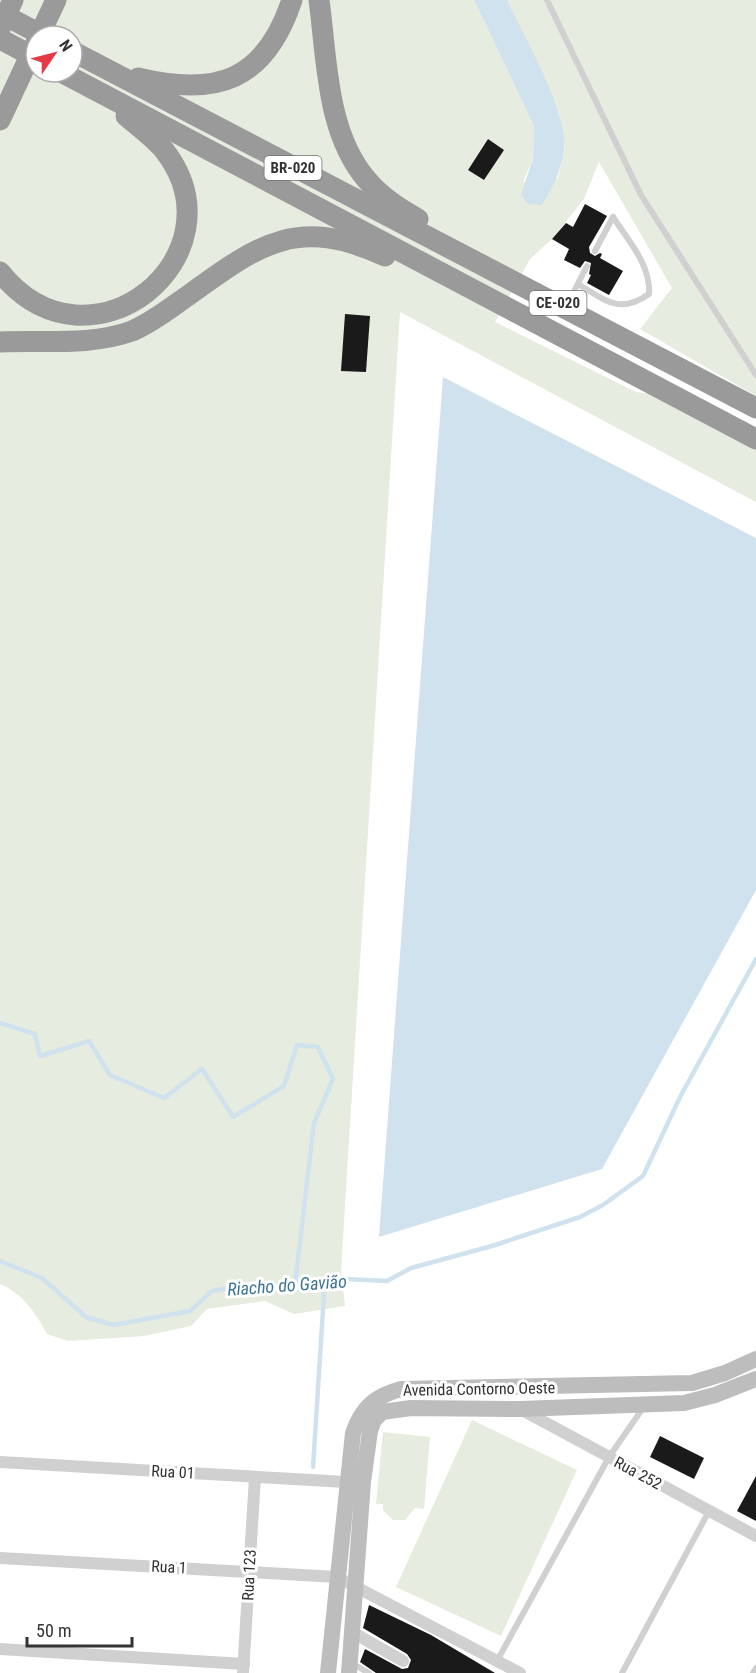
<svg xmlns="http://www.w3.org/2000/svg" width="756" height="1673" viewBox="0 0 756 1673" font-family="'Roboto Condensed',sans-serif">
<rect width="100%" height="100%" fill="#fff"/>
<g fill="#e6ecdf" fill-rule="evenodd">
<path d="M0,0H474L534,126L533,158L523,182L558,178L565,147L559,114L507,0H756V396L640,329L672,288L599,162L584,199L552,239L530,259L495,322L636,392L649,394L756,449V502L400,312L341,1271L345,1306L294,1314L265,1301L207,1309L191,1326L144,1336L68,1341L47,1334C36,1313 22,1293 0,1284ZM36,36H72V72H36ZM488,139L504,150L484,180L468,169Z"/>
<path d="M472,1420L577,1470L501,1636L396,1587Z"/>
<path d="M383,1432L430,1437L424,1509L415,1508L405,1520H393L383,1510V1504H376Z"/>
</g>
<g fill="#cfe2ee">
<path d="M474,0H507C523,35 569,113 564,150C561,171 553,187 542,205L528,204L521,195L533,158L534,126Z"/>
<path d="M443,377L756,538V890L602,1169L379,1237Z"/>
</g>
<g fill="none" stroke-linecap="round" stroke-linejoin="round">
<g stroke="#cfe2ee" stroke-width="4.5">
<path d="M0,1023L35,1034L40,1056L89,1041L110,1075L164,1098L202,1069L233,1117L284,1086L297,1045L318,1047L333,1079L314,1123L295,1284"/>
<path d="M0,1261L42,1278L86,1317L113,1325L190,1311L212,1291L247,1285L295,1284L325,1278L387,1281L411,1268L492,1246L580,1217L603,1205L643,1176L680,1097L756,959"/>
<path d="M313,1467L325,1278"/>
</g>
</g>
<g fill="#1a1a1a">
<path d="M488,139L504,150L484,180L468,170Z"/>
<path d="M585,204L607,216L589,247L590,253L595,256L600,253L602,254L600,258L623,271L609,295L587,283L591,275L589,274L591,263L585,261L580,268L564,260L569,249L552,239L566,223L573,227Z"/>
<path d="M345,314L370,316L366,372L341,371Z"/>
<path d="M660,1436L704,1458L694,1479L650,1457Z"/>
<path d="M756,1476V1521L737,1511Z"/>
<path d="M369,1605L431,1635L495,1673H376L360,1662L365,1649L402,1669L408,1668L411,1660L407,1654L363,1628Z"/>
</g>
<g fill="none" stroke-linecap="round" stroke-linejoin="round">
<g stroke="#d0d0d0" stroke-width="6">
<path d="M547,0L641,195L756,375"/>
<path d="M595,251L613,217"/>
<path d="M578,284C605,300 619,315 649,294C651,265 628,240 613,217"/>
<path d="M567,305L587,266"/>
<path d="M497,1661L609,1457L643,1408"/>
<path d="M353,1664L369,1673"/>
<path d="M622,1673L709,1511"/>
<path d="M753,1673L756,1668"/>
</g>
<g stroke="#d0d0d0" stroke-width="12">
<path d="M522,1410L756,1536"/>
<path d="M0,1462L346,1482"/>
<path d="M0,1558L337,1577L520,1673"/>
<path d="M352,1632L403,1661"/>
<path d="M0,1649L244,1664"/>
<path d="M243,1673L255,1477"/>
</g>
<g stroke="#bdbdbd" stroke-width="16">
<path d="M328,1673L353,1433C362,1407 375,1396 401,1389L692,1383L725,1373L756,1359"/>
<path d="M349,1673L363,1482L370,1431L374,1420L382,1412L411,1408L520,1409L684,1403L715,1395L756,1379"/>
</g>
<g stroke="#9a9a9a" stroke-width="21">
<path d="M319,0C327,58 326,133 367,180C381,197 399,208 418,219"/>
<path d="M0,28L13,0"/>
<path d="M39,36L56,0"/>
<path d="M72,51L756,408"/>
<path d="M61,72L756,439"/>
<path d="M138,78C217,97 265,81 292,0"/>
<path d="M0,120L36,43"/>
<path d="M0,272C90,384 246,255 164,150C153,137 139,127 126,116"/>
<path d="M0,342C43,340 91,346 132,331C151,323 169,309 186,297C258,245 296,215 385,256"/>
</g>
<g stroke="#9a9a9a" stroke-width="21">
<path d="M0,13L44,36"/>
<path d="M0,39L36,58"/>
</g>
</g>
<g text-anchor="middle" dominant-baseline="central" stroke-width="6" stroke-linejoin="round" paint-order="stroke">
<g fill="#fff" stroke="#707070" stroke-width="1.5">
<rect x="264.5" y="156" width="57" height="24" rx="4.5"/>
<rect x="529.5" y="291" width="57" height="24" rx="4.5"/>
</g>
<g font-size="15" font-weight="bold" fill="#333">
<text x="293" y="168">BR-020</text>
<text x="558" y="303">CE-020</text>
</g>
<g font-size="16" fill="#333" stroke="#fff">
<text transform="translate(479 1389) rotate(-1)">Avenida Contorno Oeste</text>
<text transform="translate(173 1472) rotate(3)">Rua 01</text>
<text transform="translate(638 1473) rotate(28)">Rua 252</text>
<text transform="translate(169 1567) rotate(3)">Rua 1</text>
<text transform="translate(249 1575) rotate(-87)">Rua 123</text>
</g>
<g font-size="18" font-style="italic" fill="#3f7597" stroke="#fff">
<text transform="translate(287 1285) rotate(-4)">Riacho do Gavião</text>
</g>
</g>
<g transform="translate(54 54) rotate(55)"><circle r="28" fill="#ffffff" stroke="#adadad" stroke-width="1.5"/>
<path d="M0-4.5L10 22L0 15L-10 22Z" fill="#e63946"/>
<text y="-9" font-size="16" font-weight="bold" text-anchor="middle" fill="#333333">N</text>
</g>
<path d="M27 1637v9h105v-9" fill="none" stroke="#333333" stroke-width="3"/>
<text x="36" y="1637" font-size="18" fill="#333333" stroke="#ffffff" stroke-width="4.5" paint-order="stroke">50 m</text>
</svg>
